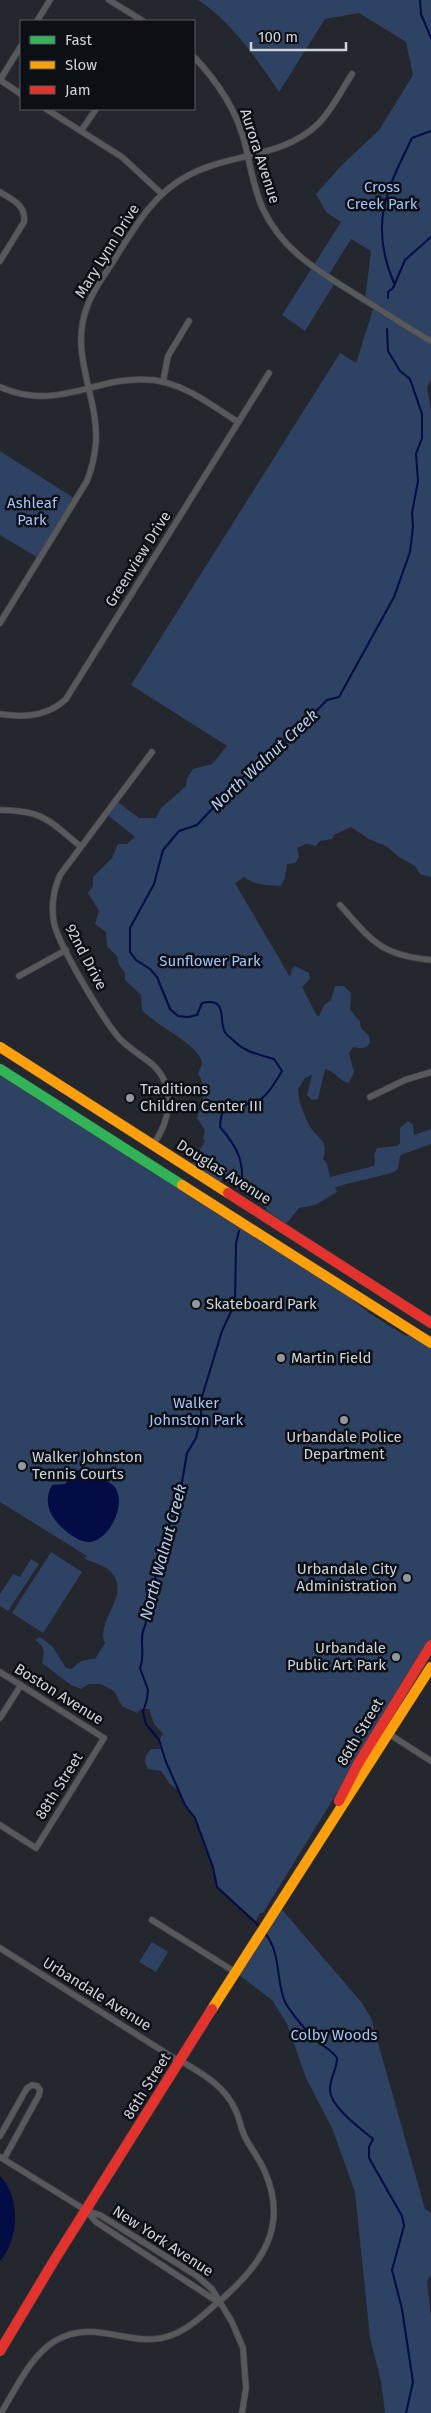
<svg xmlns="http://www.w3.org/2000/svg" width="431" height="2413" viewBox="0 0 431 2413" font-family="'Fira Sans',sans-serif">
<rect width="100%" height="100%" fill="#24272d"/>
<g fill="#2e4264">
<path d="M198,0H431V380L427,387L431,410V877L420,874L415,866L399,857L386,846L369,839L351,827L334,835L332,839L320,841L316,846L306,844L297,848L299,857L295,863L287,864L285,878L281,886C268,885 257,886 244,877L235,883L290,977L292,969L295,966L309,973L310,979L302,987L317,1016H319L324,1005L331,1000L335,986H344L351,993L350,1009L360,1022L361,1028L369,1036L370,1042C367,1050 360,1048 353,1047L349,1053L354,1072L349,1083C340,1082 335,1071 325,1069L318,1099L312,1100L307,1095L312,1075L305,1078L298,1089C298,1100 305,1119 311,1128C319,1140 329,1140 323,1159L327,1164L330,1177L374,1166L375,1162L374,1155L377,1148L397,1146L400,1143V1128L408,1121L413,1125L414,1135L431,1129V1144L401,1155C398,1160 400,1166 397,1170C393,1175 347,1182 335,1188L337,1192L315,1205L299,1208L286,1224L266,1210L267,1208L222,1179L220,1182L191,1165L205,1141L203,1138L205,1130L197,1118C202,1102 208,1088 198,1074C199,1070 202,1066 202,1063C200,1045 156,1026 142,1010L141,995L125,980V973L119,965L117,956L107,946L106,932L95,924L99,911L88,893L93,886V877L112,858L118,844H127L135,837L105,813L115,800L139,818H156L161,808L186,786L187,778L193,769L212,764L227,746L131,685L340,353L356,363L374,306L365,300L371,251L351,239L328,276L336,281L305,331L282,315L341,222L326,212L316,194L340,167L379,130L413,75L406,42L359,13L325,19L279,92C256,58 232,22 198,0Z"/>
<path d="M0,451L77,500L40,559L0,535Z"/>
<path d="M0,1074L205,1206L341,1290L369,1313L406,1336L410,1335L431,1348V1640L263,1913H260L256,1921L217,1887L213,1867L195,1818L185,1805L179,1791L170,1784L161,1771L148,1769C143,1761 145,1755 151,1749H160L159,1740L163,1734L154,1724L149,1709H141L137,1713L122,1706L114,1691L101,1684H89L81,1689L71,1685L42,1663C45,1650 45,1647 35,1640L40,1637L53,1647L66,1668L72,1669C80,1660 83,1660 95,1659L105,1643C95,1620 131,1596 112,1573C105,1564 93,1564 84,1558L87,1556L0,1502Z"/>
<path d="M51,1552L82,1572L43,1633L12,1613Z"/>
<path d="M31,1559L39,1564L8,1611L0,1606V1594L13,1574L20,1577Z"/>
<path d="M278,1905L362,2003L371,2018L425,2209L431,2213V2275L427,2281L431,2317V2413H385L381,2381L370,2338L355,2192L332,2128L306,2078L287,2024L272,2000L235,1972Z"/>
<path d="M152,1942L168,1952L156,1972L139,1962Z"/>
</g>
<g fill="#030c44">
<path d="M76,1470C83,1471 110,1481 114,1486C127,1502 112,1535 94,1541C81,1546 63,1530 55,1520C47,1509 45,1498 52,1485L65,1484Z"/>
<path d="M0,2176C21,2197 19,2240 0,2261Z"/>
</g>
<g fill="none" stroke-linecap="round" stroke-linejoin="round">
<g stroke="#030c44" stroke-width="2">
<path d="M420,0L421,14L431,38"/>
<path d="M394,283C369,225 386,191 412,138L431,131"/>
<path d="M388,298V292L393,288L405,260L431,237"/>
<path d="M241,1191C245,1163 239,1149 220,1127C221,1111 223,1103 242,1103C245,1103 250,1104 253,1103C266,1100 275,1082 282,1071L274,1059C257,1054 244,1052 232,1039C229,1037 225,1033 224,1030C219,1019 228,997 202,1003L197,1015L188,1017L178,1016L170,1009L157,977L150,969L136,960L130,952V928L154,884L163,850L179,831L197,825L239,780L288,740L327,700L339,697L394,597L410,552L413,527L412,513L418,481L416,454L422,438V414L410,379L400,371L388,351L387,329"/>
<path d="M239,1231L236,1243L235,1303L222,1331L201,1400V1418L196,1438L187,1453L177,1511L173,1521L166,1528L145,1626C138,1638 146,1654 140,1668L148,1690L147,1699L143,1712L146,1724L159,1740L166,1762L185,1805L195,1818L213,1867L217,1887L259,1926"/>
<path d="M264,1932C282,1953 275,1978 285,2002C289,2010 309,2035 317,2041C325,2048 331,2049 337,2058C337,2069 330,2078 330,2089C329,2106 361,2129 373,2139L369,2147V2158L402,2216L404,2226L392,2270L402,2309L413,2382L406,2413"/>
</g>
<g stroke="#404348" stroke-width="7">
<g id="street">
<path d="M109,0L143,21"/>
<path d="M37,21L50,0"/>
<path d="M194,57C217,81 235,107 244,140C250,163 253,188 263,209C284,254 324,274 363,299C386,313 408,328 431,341"/>
<path d="M0,80L21,46"/>
<path d="M0,80L21,94"/>
<path d="M46,109L122,157L162,194"/>
<path d="M81,131L96,109"/>
<path d="M0,192C13,200 26,205 24,222L0,261"/>
<path d="M163,382L168,356L189,321"/>
<path d="M0,387C59,413 97,374 153,380C185,384 211,405 238,422"/>
<path d="M0,623L87,481C92,468 95,455 96,441C98,395 69,354 87,307C92,292 102,278 111,265C133,230 152,194 189,175C230,153 283,158 318,124C332,110 341,91 352,74"/>
<path d="M0,714C23,718 48,716 66,699L269,373"/>
<path d="M152,752L60,875C53,891 51,907 54,923C59,946 104,1021 120,1039C130,1049 142,1056 153,1065C177,1088 170,1121 153,1145"/>
<path d="M0,810C44,811 47,819 80,846"/>
<path d="M340,905C372,941 380,955 431,960"/>
<path d="M19,976L66,950"/>
<path d="M370,1097L405,1080L431,1072"/>
<path d="M0,1672L104,1738L36,1848L0,1825"/>
<path d="M0,1718L21,1685"/>
<path d="M389,1734L431,1761"/>
<path d="M152,1920L235,1972"/>
<path d="M0,1948L180,2062"/>
<path d="M0,2136L27,2088L32,2085L37,2086L40,2090L39,2095L4,2159"/>
<path d="M0,2157L87,2211L100,2215L197,2276L212,2289L232,2322L243,2348L246,2388L242,2413"/>
<path d="M87,2211L96,2222L218,2302"/>
<path d="M1,2413C16,2389 30,2356 55,2341C97,2316 131,2351 172,2335C191,2328 206,2312 221,2300C261,2265 289,2227 265,2172C260,2160 252,2150 246,2139C241,2130 240,2120 236,2111C225,2086 203,2074 181,2061"/>
</g>
</g>
<g stroke="#404348" stroke-width="11">
<path id="fast" d="M0,1069L182,1185"/>
</g>
<g stroke="#404348" stroke-width="11">
<g id="slow">
<path d="M0,1047L228,1193"/>
<path d="M182,1185L431,1343"/>
<path d="M212,2009L431,1667"/>
</g>
</g>
<g stroke="#404348" stroke-width="11">
<g id="jam">
<path d="M228,1193L431,1323"/>
<path d="M339,1801L358,1764L431,1645"/>
<path d="M0,2351L55,2259L212,2009"/>
</g>
</g>
<use href="#street" stroke="#57595d" stroke-width="5.5"/>
<use href="#fast" stroke="#30b455" stroke-width="10"/>
<use href="#slow" stroke="#ff9f0a" stroke-width="10"/>
<use href="#jam" stroke="#e5322d" stroke-width="10"/>
</g>
<g fill="#93979d" stroke="#0c0f14" stroke-width="2">
<circle cx="130" cy="1098" r="5"/>
<circle cx="196" cy="1304" r="5"/>
<circle cx="281" cy="1358" r="5"/>
<circle cx="344" cy="1420" r="5"/>
<circle cx="22" cy="1466" r="5"/>
<circle cx="407" cy="1578" r="5"/>
<circle cx="396" cy="1657" r="5"/>
</g>
<g text-anchor="middle" dominant-baseline="central" stroke-width="5" stroke-linejoin="round" paint-order="stroke">
<g font-size="15" fill="#cfd3da" stroke="#0c0f14">
<text transform="translate(260 156) rotate(72)">Aurora Avenue</text>
<text transform="translate(107 251) rotate(-58)">Mary Lynn Drive</text>
<text transform="translate(138 559) rotate(-58)">Greenview Drive</text>
<text transform="translate(86 957) rotate(62)">92nd Drive</text>
<text transform="translate(224 1172) rotate(32)">Douglas Avenue</text>
<text transform="translate(59 1694) rotate(32)">Boston Avenue</text>
<text transform="translate(360 1732) rotate(-59)">86th Street</text>
<text transform="translate(59 1786) rotate(-58)">88th Street</text>
<text transform="translate(97 1994) rotate(32)">Urbandale Avenue</text>
<text transform="translate(147 2086) rotate(-58)">86th Street</text>
<text transform="translate(163 2241) rotate(33)">New York Avenue</text>
</g>
<g font-size="15" fill="#a3c3fa" stroke="#0c0f14">
<text x="382" y="187">Cross<tspan x="382" dy="17">Creek Park</tspan></text>
<text x="32" y="503">Ashleaf<tspan x="32" dy="17">Park</tspan></text>
<text x="210" y="961">Sunflower Park</text>
<text x="196" y="1403">Walker<tspan x="196" dy="17">Johnston Park</tspan></text>
<text x="334" y="2035">Colby Woods</text>
</g>
<g font-size="15" fill="#cfd3da" stroke="#0c0f14" text-anchor="start">
<text x="140" y="1089">Traditions<tspan x="140" dy="17">Children Center III</tspan></text>
<text x="206" y="1304">Skateboard Park</text>
<text x="291" y="1358">Martin Field</text>
<text x="344" y="1437" text-anchor="middle">Urbandale Police<tspan x="344" dy="17">Department</tspan></text>
<text x="32" y="1457">Walker Johnston<tspan x="32" dy="17">Tennis Courts</tspan></text>
<text x="397" y="1569" text-anchor="end">Urbandale City<tspan x="397" dy="17">Administration</tspan></text>
<text x="386" y="1648" text-anchor="end">Urbandale<tspan x="386" dy="17">Public Art Park</tspan></text>
</g>
<g font-size="16" font-style="italic" fill="#b8cef3" stroke="#0c0f14">
<text transform="translate(264 760) rotate(-43)">North Walnut Creek</text>
<text transform="translate(163 1552) rotate(-75)">North Walnut Creek</text>
</g>
</g>
<rect x="20" y="20" width="175" height="90" fill="#0c0f14" stroke="#5a5d63"/>
<rect x="30" y="36" width="25" height="8" fill="#30b455" stroke="#5a5d63"/>
<text x="65" y="45" font-size="15" fill="#cfd3da">Fast</text>
<rect x="30" y="61" width="25" height="8" fill="#ff9f0a" stroke="#5a5d63"/>
<text x="65" y="70" font-size="15" fill="#cfd3da">Slow</text>
<rect x="30" y="86" width="25" height="8" fill="#e5322d" stroke="#5a5d63"/>
<text x="65" y="95" font-size="15" fill="#cfd3da">Jam</text>
<path d="M251 42v8h95v-8" fill="none" stroke="#cfd3da" stroke-width="2.5"/>
<text x="258" y="42" font-size="15" fill="#cfd3da" stroke="#0c0f14" stroke-width="4" paint-order="stroke">100 m</text>
</svg>
